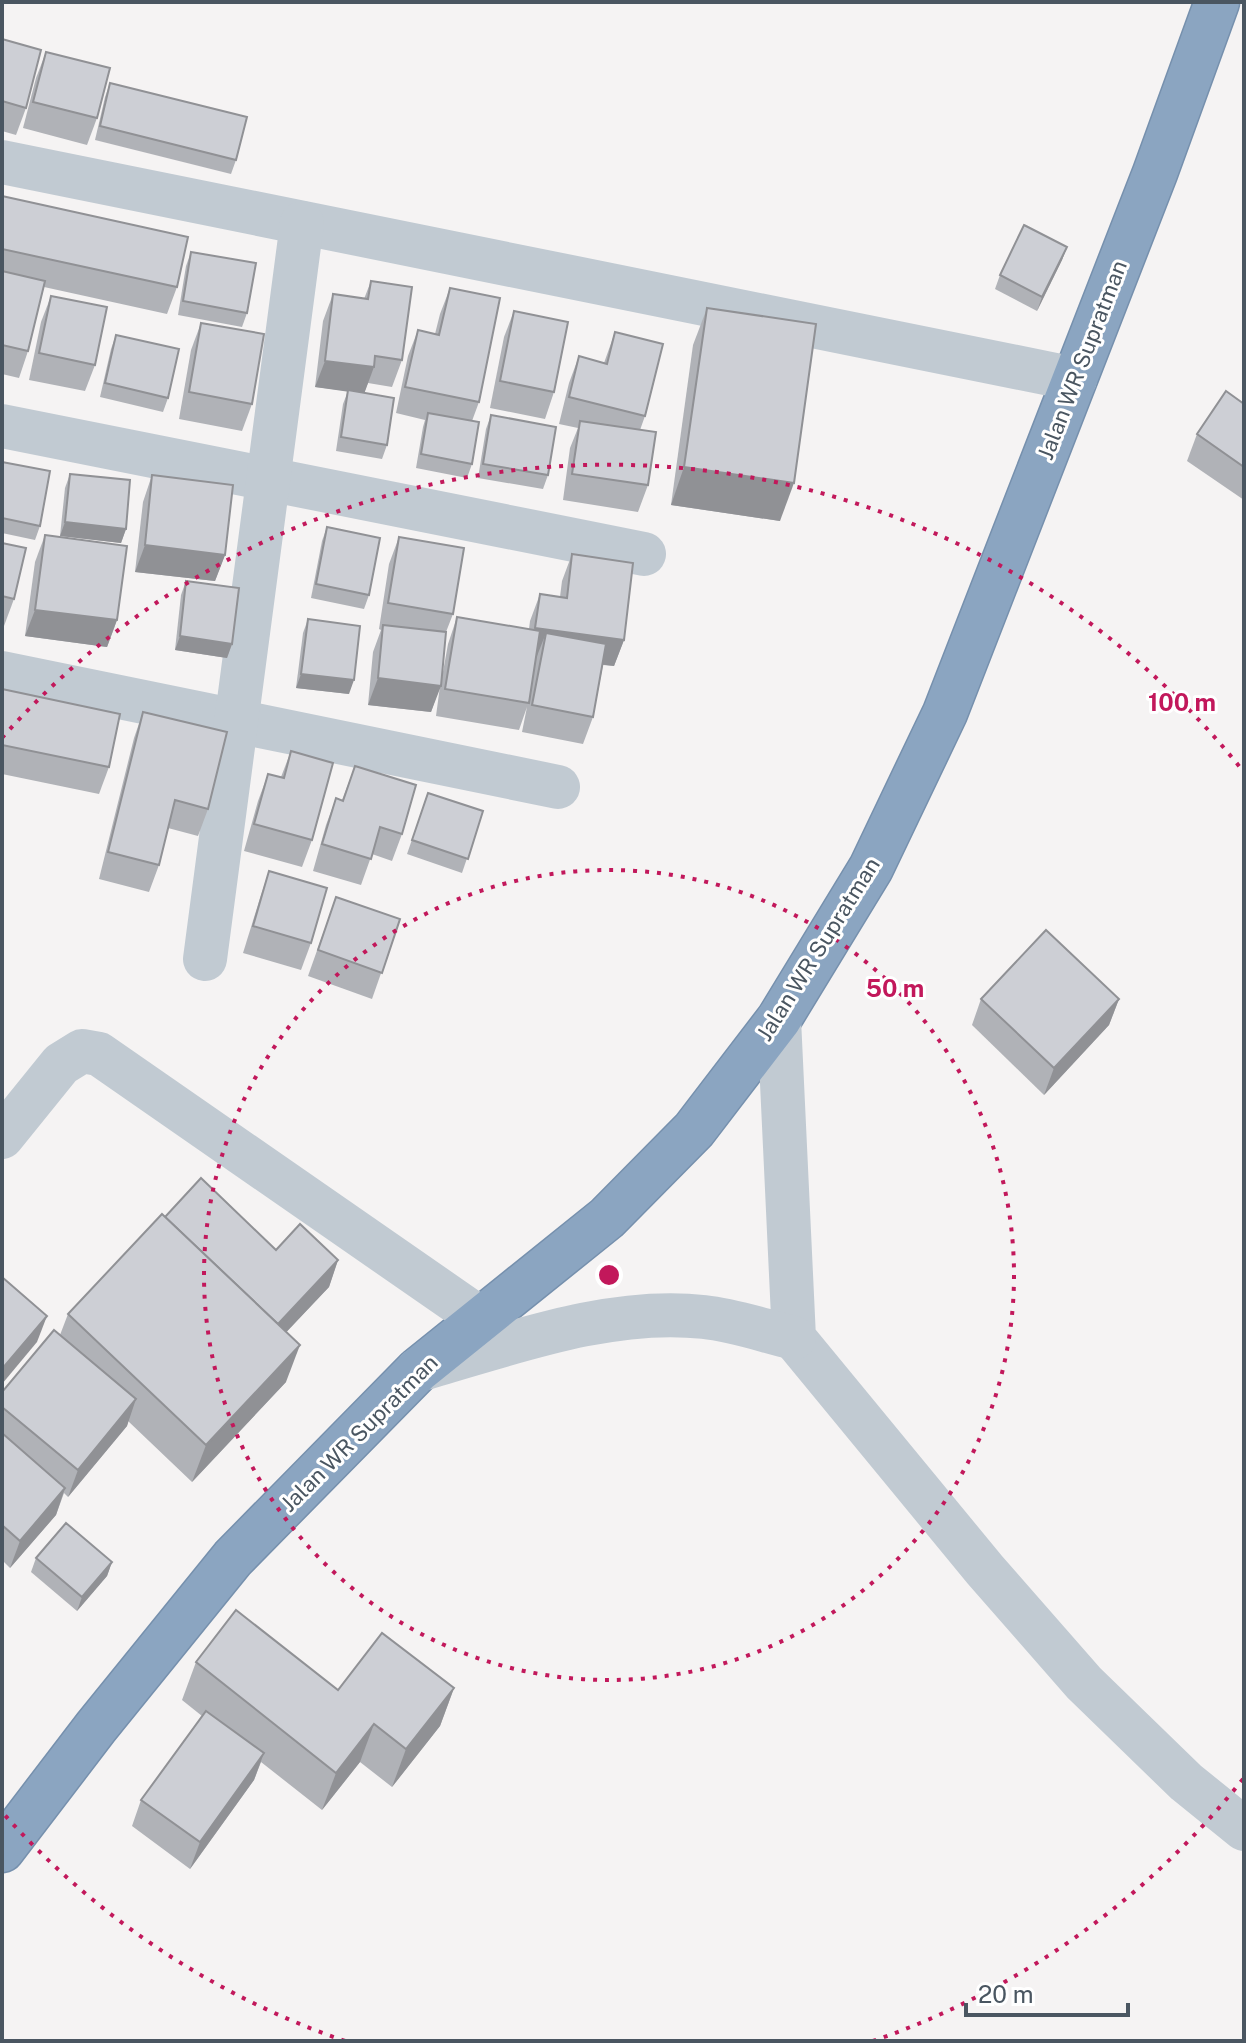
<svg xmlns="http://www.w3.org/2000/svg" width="1246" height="2043" viewBox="0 0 1246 2043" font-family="'Public Sans',sans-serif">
<rect width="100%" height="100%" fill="#f5f3f3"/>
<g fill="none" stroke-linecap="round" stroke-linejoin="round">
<g stroke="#7690ad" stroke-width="47">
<path id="highway" d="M2,1850L96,1727L233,1558L418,1370L607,1218L694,1130L779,1019L871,868L945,713L1155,173L1217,2"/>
</g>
<g stroke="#c1cad2" stroke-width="44">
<path d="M2,162L1075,379"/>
<path d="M2,426L644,554"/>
<path d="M2,673L558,787"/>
<path d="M205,959L302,223"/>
<path d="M779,1019L794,1338L985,1570L1084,1683L1186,1782L1244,1829"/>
<path d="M2,1137L61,1064L82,1051L99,1054L481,1319"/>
<path d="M418,1370C507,1345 610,1306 704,1317C734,1320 765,1331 794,1338"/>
</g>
<use href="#highway" stroke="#8ba5c1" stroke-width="44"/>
</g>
<g fill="#b0b2b7">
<path d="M2,39L26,108L16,135L2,131Z"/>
<path d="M46,52L97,118L87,145L23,128L36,78Z"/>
<path d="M110,83L236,160L231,174L95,140L105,97Z"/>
<path d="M2,196L177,287L167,314L44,287L28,351L19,378L2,374Z"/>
<path d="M1067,247L1062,260L1037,311L995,289L1000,275Z"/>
<path d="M191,252L247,313L242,327L178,315L186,266Z"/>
<path d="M371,281L402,360L392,387L368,383L364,393L387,445L382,459L336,451L343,404L348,391L315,387L323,321L333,294L364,299Z"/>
<path d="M450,288L479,402L472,421V464L467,478L416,468L423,427L425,420L396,413L408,356L418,330L435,334L440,314Z"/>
<path d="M51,296L95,365L85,391L29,380L41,322Z"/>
<path d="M707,308L780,521L671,505L693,345Z"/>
<path d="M514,311L554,392L545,419L490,408L504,337Z"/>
<path d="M201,323L252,404L242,431L179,419L191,350Z"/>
<path d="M615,332L645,416L640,430L648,485L638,512L563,500L570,448L578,428L559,424L569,383L579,356L604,363Z"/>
<path d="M116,335L168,398L163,412L100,397L111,349Z"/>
<path d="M1244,404V500L1187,461L1197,434Z"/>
<path d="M491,415L548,475L543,489L478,478L486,429Z"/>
<path d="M2,462L40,526L35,540L2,533Z"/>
<path d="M70,474L126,529L121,543L60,536L65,488Z"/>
<path d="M152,475L225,555L215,581L135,572L143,502Z"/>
<path d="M327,527L369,595L364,609L311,598L322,541Z"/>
<path d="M45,535L117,620L107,647L25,636L35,562Z"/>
<path d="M399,537L453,614L446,632L441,683L448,644L457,617L529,629L530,621L540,594L560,597L562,581L572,554L624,640L614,666L603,665L593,717L583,744L522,732L527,707L519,730L436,716L440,686L431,712L368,705L373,652L381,630L379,629L389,564Z"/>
<path d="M2,543L14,599L4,626L2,625Z"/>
<path d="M186,581L232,644L227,658L175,650L181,595Z"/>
<path d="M308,619L349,694L296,688L303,633Z"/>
<path d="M2,689L109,767L99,794L2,774Z"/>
<path d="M143,712L208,809L198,836L168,828L159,865L149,892L99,879L134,738Z"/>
<path d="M291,751L312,840L302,867L244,851L258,801L268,774L281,777Z"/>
<path d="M355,766L402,834L392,861L372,854L361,885L313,871L326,825L336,798L342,800Z"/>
<path d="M428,793L483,811L462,873L407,854Z"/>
<path d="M269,871L311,943L301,970L243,953L260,898Z"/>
<path d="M336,897L400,919L372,999L308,976Z"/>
<path d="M981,999H1119L1109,1025L1044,1095L972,1025Z"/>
<path d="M165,1217L276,1250L338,1260L329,1287L286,1332V1382L192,1482L128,1421L127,1426L68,1497L64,1493L56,1515L10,1568L2,1560V1392L60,1335L68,1314Z"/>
<path d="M36,1558L112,1562L107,1576L77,1611L31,1572Z"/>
<path d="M196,1662L338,1690L454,1688L440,1726L392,1787L360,1762L322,1810L261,1762L254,1780L190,1869L132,1826L141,1800L202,1716L182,1700Z"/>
</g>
<g fill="#909195">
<path d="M1067,247L1062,260L1037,311L1042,297Z"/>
<path d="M325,361L374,367L364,394L315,387Z"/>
<path d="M684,467L794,483L780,521L671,505Z"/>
<path d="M65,522L126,529L121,543L60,536Z"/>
<path d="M145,545L225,555L215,581L135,572Z"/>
<path d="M35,610L117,620L107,647L25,636Z"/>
<path d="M535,628L624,640L614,666L541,657L546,633L537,656L525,655Z"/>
<path d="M180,636L232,644L227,658L175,650Z"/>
<path d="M301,674L354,680L349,694L296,688Z"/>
<path d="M378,678L441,686L431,712L368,705Z"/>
<path d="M1119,999L1109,1025L1044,1095L1054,1068Z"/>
<path d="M338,1260L329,1287L261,1359L271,1332Z"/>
<path d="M47,1316L37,1342L2,1384V1369Z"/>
<path d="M300,1345L286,1382L192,1482L206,1445Z"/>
<path d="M136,1399L127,1426L68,1497L78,1470Z"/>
<path d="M65,1488L56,1515L10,1568L20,1541Z"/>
<path d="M112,1562L107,1576L77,1611L82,1597Z"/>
<path d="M454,1688L440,1726L392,1787L406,1749Z"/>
<path d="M374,1724L360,1762L322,1810L336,1773Z"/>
<path d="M264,1753L254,1780L190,1869L200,1842Z"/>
</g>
<g fill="#cdcfd5" stroke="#909195" stroke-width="2">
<path d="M2,39L41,50L26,108L2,101Z"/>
<path d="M46,52L110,68L97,118L33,102Z"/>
<path d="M110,83L247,117L236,160L100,126Z"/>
<path d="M2,196L188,237L177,287L2,249Z"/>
<path d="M1024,225L1067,247L1042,297L1000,275Z"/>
<path d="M191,252L256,263L247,313L183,301Z"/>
<path d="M2,271L45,281L28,351L2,345Z"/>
<path d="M371,281L412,287L402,360L375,356L374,367L325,361L333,294L368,299Z"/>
<path d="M450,288L500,298L479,402L405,387L418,330L439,335Z"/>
<path d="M51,296L107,307L95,365L39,353Z"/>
<path d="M707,308L816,324L794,483L684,467Z"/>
<path d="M514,311L568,322L554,392L500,381Z"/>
<path d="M201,323L264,334L252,404L189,392Z"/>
<path d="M615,332L663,344L645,416L569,397L579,356L607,364Z"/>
<path d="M116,335L179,349L168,398L105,383Z"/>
<path d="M348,390L394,398L387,445L341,437Z"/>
<path d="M1226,391L1244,404V467L1197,434Z"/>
<path d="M428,413L479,422L472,464L421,454Z"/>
<path d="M491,415L556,427L548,475L483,464Z"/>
<path d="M580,421L656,432L648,485L572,474Z"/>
<path d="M2,462L50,471L40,526L2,518Z"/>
<path d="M70,474L130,480L126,529L65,522Z"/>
<path d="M152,475L233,485L225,555L145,545Z"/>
<path d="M327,527L380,538L369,595L316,584Z"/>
<path d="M45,535L127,546L117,620L35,610Z"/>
<path d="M399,537L464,548L453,614L388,603Z"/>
<path d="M2,543L26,548L14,599L2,596Z"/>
<path d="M572,554L633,563L624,640L535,628L540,594L567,598Z"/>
<path d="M186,581L239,588L232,644L180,636Z"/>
<path d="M457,617L540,631L529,703L445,689Z"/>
<path d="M308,619L360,626L354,680L301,674Z"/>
<path d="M383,625L446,632L441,686L378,678Z"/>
<path d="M546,633L606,644L593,717L532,705Z"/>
<path d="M2,689L120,714L109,767L2,745Z"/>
<path d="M143,712L227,732L208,809L175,800L159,865L108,852Z"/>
<path d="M291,751L333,763L312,840L254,824L268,774L284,778Z"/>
<path d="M355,766L416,785L402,834L380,827L371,859L322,844L336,798L343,801Z"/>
<path d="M428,793L483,811L468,859L412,840Z"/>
<path d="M269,871L327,888L311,943L253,926Z"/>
<path d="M336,897L400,919L382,973L318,950Z"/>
<path d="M1046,930L1119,999L1054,1068L981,999Z"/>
<path d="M201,1178L276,1250L300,1224L338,1260L278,1324L165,1217Z"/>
<path d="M162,1214L300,1345L206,1445L68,1314Z"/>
<path d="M2,1277L47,1316L2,1369Z"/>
<path d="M54,1330L136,1399L78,1470L2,1407V1392Z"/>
<path d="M2,1433L65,1488L20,1541L2,1525Z"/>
<path d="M66,1523L112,1562L82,1597L36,1558Z"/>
<path d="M236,1610L338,1690L382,1633L454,1688L406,1749L374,1724L336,1773L196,1662Z"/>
<path d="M206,1711L264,1753L200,1842L141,1800Z"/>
</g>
<g fill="none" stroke="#c2185b" stroke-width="4" stroke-dasharray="4 8">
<circle cx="609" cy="1275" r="405"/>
<path d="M1243 1779A810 810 0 0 1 873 2041M345 2041A810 810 0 0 1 2 1812M2 738A810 810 0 0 1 1243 771"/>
</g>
<g text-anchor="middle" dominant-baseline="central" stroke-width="6" stroke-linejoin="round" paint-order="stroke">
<g font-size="22" fill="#4a5661" stroke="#fff">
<text transform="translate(1082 360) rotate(-69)">Jalan WR Supratman</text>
<text transform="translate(818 949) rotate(-58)">Jalan WR Supratman</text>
<text transform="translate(359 1433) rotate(-45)">Jalan WR Supratman</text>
</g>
</g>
<circle cx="609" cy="1275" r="12" fill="#c2185b" stroke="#fff" stroke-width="4"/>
<g font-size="24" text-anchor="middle" font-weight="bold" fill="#c2185b" stroke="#fff" stroke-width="6" stroke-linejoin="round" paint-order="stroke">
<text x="1182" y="711">100 m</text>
<text x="895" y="997">50 m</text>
</g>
<rect width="1246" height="2043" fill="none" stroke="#4a5661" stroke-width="8"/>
<path d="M966 2003v12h162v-12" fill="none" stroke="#4a5661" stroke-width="4"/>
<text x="978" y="2003" font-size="24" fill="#4a5661" stroke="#ffffff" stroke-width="6" paint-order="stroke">20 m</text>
</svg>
